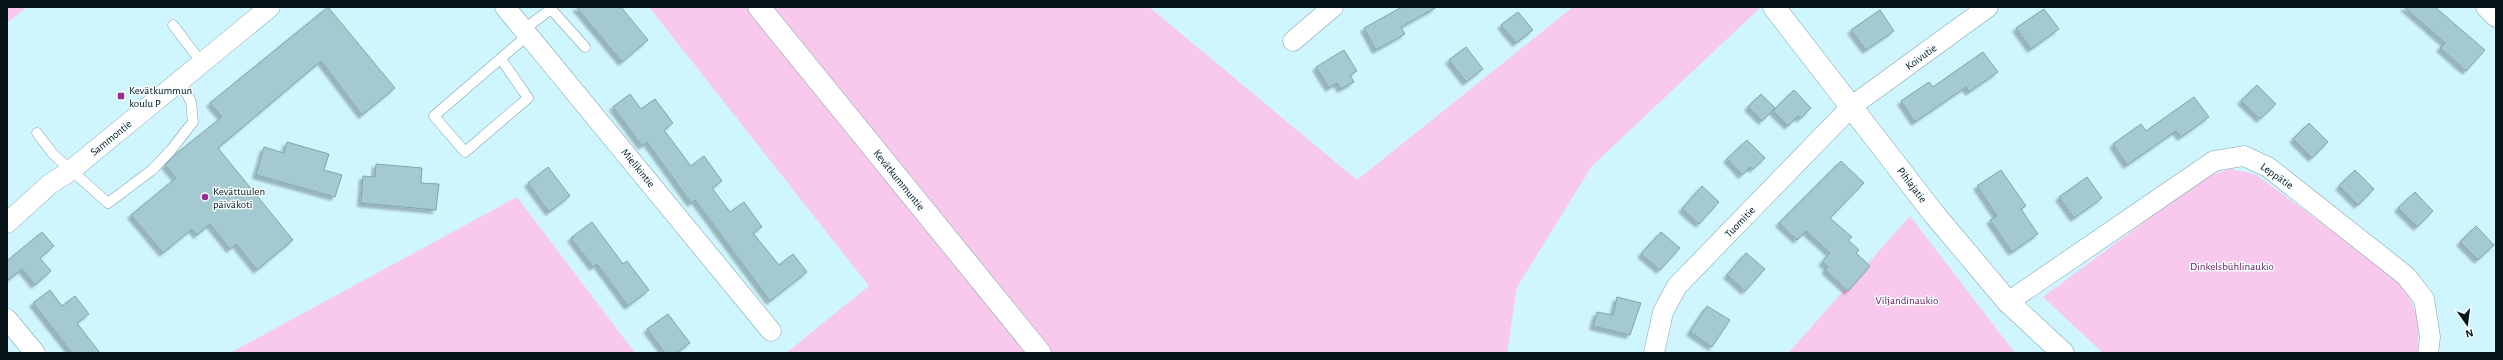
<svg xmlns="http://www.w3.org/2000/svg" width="2503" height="360" viewBox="0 0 2503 360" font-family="'Alegreya Sans',sans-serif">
<defs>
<filter id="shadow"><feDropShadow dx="-3.5" dy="3.5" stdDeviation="1" flood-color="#0004"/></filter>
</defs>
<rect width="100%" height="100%" fill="#cff6fe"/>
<g fill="#f9c8ed">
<path d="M7,7H27L7,23Z"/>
<path d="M649,7H1149L1357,180L1573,7H1761L1592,166L1517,287L1507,353H786L869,286Z"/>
<path d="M2230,169L2255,174L2400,280C2416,308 2421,321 2417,353H2103L2043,297L2205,177Z"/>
<path d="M517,197L635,353H230Z"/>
<path d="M1910,216L2015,353H1789L1790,351Z"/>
</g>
<g fill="#a4c9d0" stroke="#80a5ac" filter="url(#shadow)">
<path d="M328,7L395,88L362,115L321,61L218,148L293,240L257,270L236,244L230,249L210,224L197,235L192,229L163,253L131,215L176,178L165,165L177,153L222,117L210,103Z"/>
<path d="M576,7H621L648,40L622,62Z"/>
<path d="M1402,7H1437L1401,27L1405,34L1376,50L1364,28Z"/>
<path d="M2404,7H2435L2485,50L2466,71L2440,48L2445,43Z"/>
<path d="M2044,9L2059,29L2031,49L2016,28Z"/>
<path d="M1880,10L1894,31L1866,50L1851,30Z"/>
<path d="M1518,12L1533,30L1516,43L1501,25Z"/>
<path d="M1466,47L1483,69L1466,82L1449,60Z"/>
<path d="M1344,50L1357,71L1350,75L1354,82L1341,89L1337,83L1329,88L1316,67Z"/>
<path d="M1983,52L1998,72L1969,92L1966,87L1915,122L1901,101L1929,82L1933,87Z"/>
<path d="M2257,85L2276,104L2260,119L2241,101Z"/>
<path d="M1794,90L1811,108L1800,119L1798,116L1788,126L1773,111Z"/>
<path d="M630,94L641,109L655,99L673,123L664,130L691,166L704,156L722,181L712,188L730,212L744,202L762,227L753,233L779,265L793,254L807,272L770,301L695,200L691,203L647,142L642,146L613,107Z"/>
<path d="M1761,94L1775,108L1762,121L1748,107Z"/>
<path d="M2194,97L2209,117L2181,137L2176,131L2127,165L2113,144L2141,124L2146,131Z"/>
<path d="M2309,123L2328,142L2312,158L2293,139Z"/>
<path d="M1747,140L1765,158L1753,169L1750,167L1742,175L1727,159Z"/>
<path d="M287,142L329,154L324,170L342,175L335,197L256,175L264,147L284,153Z"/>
<path d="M1841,161L1864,183L1830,218L1852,237L1848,240L1859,250L1856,253L1870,266L1848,291L1825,270L1828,267L1822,262L1830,253L1806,231L1797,240L1779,223Z"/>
<path d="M376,164L422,168L421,183L439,184L436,210L361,203L363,176L375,177Z"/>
<path d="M548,167L570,196L549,212L528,183Z"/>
<path d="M2001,170L2026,206L2021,209L2038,234L2012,252L1990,220L1997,216L1977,186Z"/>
<path d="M2355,170L2374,189L2358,205L2339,186Z"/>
<path d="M2087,177L2102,198L2074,218L2059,197Z"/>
<path d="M1702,186L1719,202L1699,224L1682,209Z"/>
<path d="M2415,192L2433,211L2417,227L2398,208Z"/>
<path d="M592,222L623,264L627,261L649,290L628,306L597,264L593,267L571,238Z"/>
<path d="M2476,226L2494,245L2478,260L2460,242Z"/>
<path d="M42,232L54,246L40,258L51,271L35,285L22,269L7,281V261Z"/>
<path d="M1661,232L1680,248L1660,270L1641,254Z"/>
<path d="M1746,253L1765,269L1745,291L1727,275Z"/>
<path d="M50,290L62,306L75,296L89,314L77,323L100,353H72L33,303Z"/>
<path d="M1617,297L1641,303L1630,335L1593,326L1597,312L1613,315Z"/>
<path d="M1707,306L1730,320L1712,347L1690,332Z"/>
<path d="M668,314L690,343L676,353H665L647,329Z"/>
</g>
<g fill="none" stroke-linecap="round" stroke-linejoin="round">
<g stroke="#7fa3aa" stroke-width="11">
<g id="service">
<path d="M173,25L202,63"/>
<path d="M523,30L551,9L585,47"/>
<path d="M501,59L528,98L465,152L434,116L528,35"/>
<path d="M37,133L53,154L108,203L152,170L171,150L193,122L191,102L180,81"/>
</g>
</g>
<g stroke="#7fa3aa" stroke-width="21">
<g id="minor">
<path d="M505,7L771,331"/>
<path d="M2486,7L2496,17"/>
<path d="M1293,41L1333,7"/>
<path d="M7,223L50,184L70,171L270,7"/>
<path d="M2008,302L2214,161L2244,156L2268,167L2406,276L2424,299L2430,337L2428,353"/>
<path d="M7,319L35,353"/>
<path d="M1654,353L1663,312L1677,286L1852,106L1988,7"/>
</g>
</g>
<g stroke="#7fa3aa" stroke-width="23">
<g id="tertiary">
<path d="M759,7L1040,353"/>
<path d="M1774,7L1934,214L2008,302L2063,353"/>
</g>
</g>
<use href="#service" stroke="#fff" stroke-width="10"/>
<use href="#minor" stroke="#fff" stroke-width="20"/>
<use href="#tertiary" stroke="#fff" stroke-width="22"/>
</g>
<g fill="#9b2c8b" stroke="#f5fdfe" stroke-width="1.5">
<rect x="117" y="92" width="8" height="8" rx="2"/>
<circle cx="205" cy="197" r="4"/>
</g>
<g text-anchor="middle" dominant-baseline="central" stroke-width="3" stroke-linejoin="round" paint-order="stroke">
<g font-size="11" fill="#071518" stroke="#f5fdfe">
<text transform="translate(1921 57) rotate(-36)">Koivutie</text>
<text transform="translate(111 138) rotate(-39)">Sammontie</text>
<text transform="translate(638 168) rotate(51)">Mielikintie</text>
<text transform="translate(2277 176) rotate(35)">Leppätie</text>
<text transform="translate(899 180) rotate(51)">Kevätkummuntie</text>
<text transform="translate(1912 185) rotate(53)">Pihlajatie</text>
<text transform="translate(1740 222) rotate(-46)">Tuomitie</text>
</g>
<g font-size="11" fill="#071518" stroke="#f5fdfe" text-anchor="start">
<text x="129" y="90">Kevätkummun<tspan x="129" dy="13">koulu P</tspan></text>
<text x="213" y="191">Kevättuulen<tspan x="213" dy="13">päiväkoti</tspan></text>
</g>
<g font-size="11" fill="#6f2063" stroke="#f5fdfe">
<text x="2232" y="266">Dinkelsbühlinaukio</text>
<text x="1907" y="300">Viljandinaukio</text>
</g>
</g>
<rect width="2503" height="360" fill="none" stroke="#071518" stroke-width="16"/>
<g transform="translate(2467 324) rotate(166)" stroke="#f5fdfe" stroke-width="3" paint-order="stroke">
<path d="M0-3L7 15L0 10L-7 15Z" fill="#071518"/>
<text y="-6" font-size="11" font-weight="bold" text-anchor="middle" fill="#071518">N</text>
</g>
</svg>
